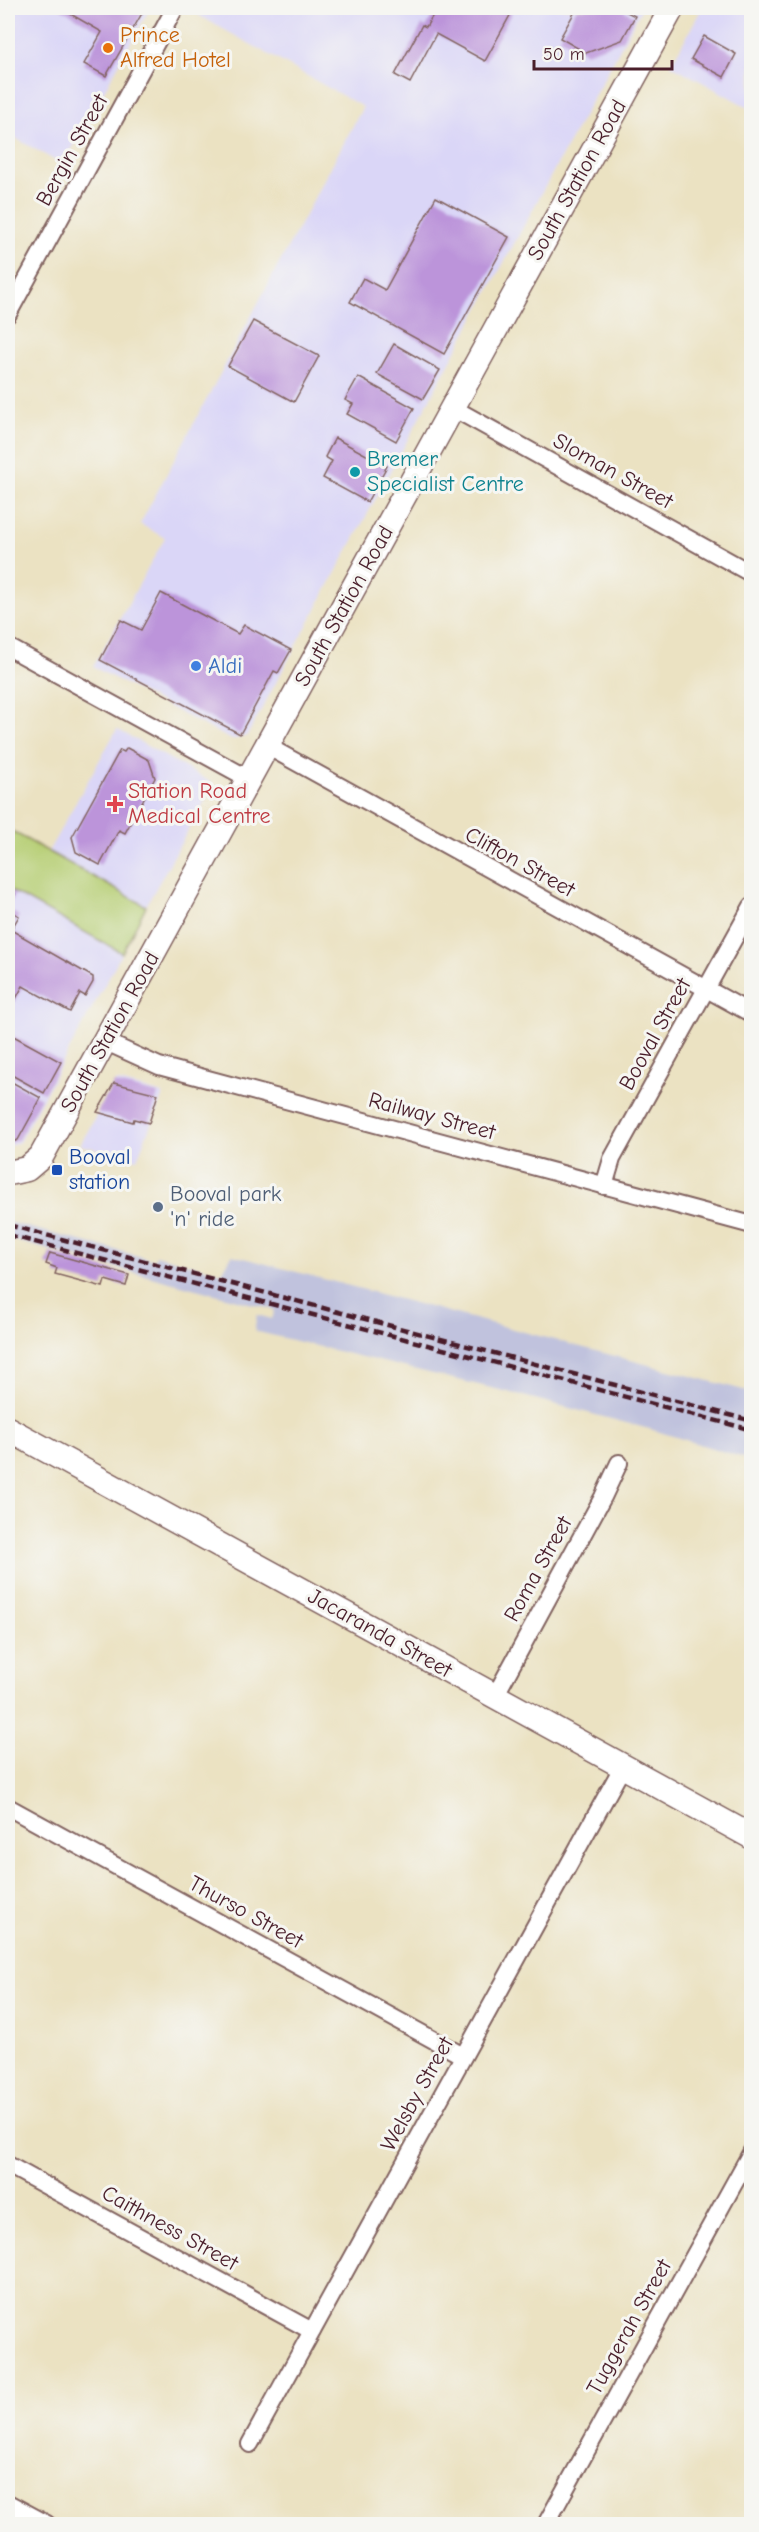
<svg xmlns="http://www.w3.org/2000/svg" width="759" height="2532" viewBox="0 0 759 2532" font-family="'Comic Neue',sans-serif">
<rect width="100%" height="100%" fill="#f6f6f2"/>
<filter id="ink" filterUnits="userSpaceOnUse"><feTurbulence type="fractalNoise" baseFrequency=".0167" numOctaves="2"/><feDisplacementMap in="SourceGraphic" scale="12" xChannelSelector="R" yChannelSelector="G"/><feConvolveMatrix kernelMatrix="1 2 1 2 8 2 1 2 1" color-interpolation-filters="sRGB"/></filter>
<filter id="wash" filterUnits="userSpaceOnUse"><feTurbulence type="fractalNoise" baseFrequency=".008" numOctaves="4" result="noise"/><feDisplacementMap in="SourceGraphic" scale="24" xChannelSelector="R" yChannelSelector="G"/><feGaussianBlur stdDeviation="1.35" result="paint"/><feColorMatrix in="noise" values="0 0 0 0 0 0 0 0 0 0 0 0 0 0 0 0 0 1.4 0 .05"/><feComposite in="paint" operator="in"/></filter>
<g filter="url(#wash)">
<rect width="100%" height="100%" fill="#ebe2c2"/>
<g fill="#dad6f7">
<path d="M8,8H150L63,165L8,134Z"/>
<path d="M202,8H642L247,736L232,740L93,667L165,538L140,524L363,107L198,15Z"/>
<path d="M702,8H751V109L671,65Z"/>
<path d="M117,729L214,784L146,906L48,852Z"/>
<path d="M8,889L122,953L19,1142L8,1147Z"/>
<path d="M116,1081L163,1094L137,1159L80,1145Z"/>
</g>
<path fill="#c0c2dd" d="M8,1222L154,1260L156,1255L222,1273L232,1255L751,1392V1460L653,1430L512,1393L254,1331L257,1315L272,1319L275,1310L8,1239Z"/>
<path fill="#b6ce73" stroke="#80764f" stroke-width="1.5" d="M8,829L146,906L122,953L8,889Z"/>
<g id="blocks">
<g fill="#bc94da">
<path d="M60,8H145L106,76L84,64L102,32Z"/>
<path d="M437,8H514L485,61L436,34L410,83L395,75L422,25L426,27Z"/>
<path d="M577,8H619L635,16L622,40L586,53L560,38Z"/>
<path d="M704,36L736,54L724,77L691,59Z"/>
<path d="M436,197L509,237L444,354L350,302L363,278L385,290Z"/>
<path d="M253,321L319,356L294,402L228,366Z"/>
<path d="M394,344L440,370L423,399L377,374Z"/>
<path d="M358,377L414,408L396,441L347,414L353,404L345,400Z"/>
<path d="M335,438L387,466L367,502L323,478L332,461L325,457Z"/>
<path d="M161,593L238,634L244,625L291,650L278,673L274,671L240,734L100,660L121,620L141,630Z"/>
<path d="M127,748L149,760L155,778L125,833L119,830L100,865L76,852L72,837L120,750L124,752Z"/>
<path d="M8,890L15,894L8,908Z"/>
<path d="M8,909L19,916L11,930L93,977V982L85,996L80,993L70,1012L23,986L14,1002L8,999Z"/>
<path d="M8,1033L61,1062L44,1093L8,1073Z"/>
<path d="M8,1080L41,1098L18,1140L8,1144Z"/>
<path d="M114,1083L158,1094L149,1123L134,1119L133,1122L97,1112Z"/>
<path d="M50,1253L129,1275L126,1286L105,1280L103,1287L55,1274L57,1268L46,1264Z"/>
</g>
</g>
</g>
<g filter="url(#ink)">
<use href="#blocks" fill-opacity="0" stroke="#826360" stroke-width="1.5"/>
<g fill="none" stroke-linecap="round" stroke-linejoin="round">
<g stroke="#826360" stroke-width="20">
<g id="street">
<path d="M8,314L175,8"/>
<path d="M453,408L752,574"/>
<path d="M8,647L249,779"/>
<path d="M267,746L752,1014"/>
<path d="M104,1041L159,1066L752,1225"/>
<path d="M604,1186L612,1159L752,906"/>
<path d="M495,1696L603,1497L619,1463"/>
<path d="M8,1807L463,2056"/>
<path d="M8,2165L312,2331"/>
<path d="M250,2444L623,1766"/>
<path d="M8,2503L47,2524"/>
<path d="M546,2524L752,2151"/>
</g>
</g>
<g stroke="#826360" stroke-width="27">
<g id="secondary">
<path d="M8,1173L27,1169L41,1157L672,8"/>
<path d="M8,1429L752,1837"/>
</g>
</g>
<use href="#street" stroke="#fff" stroke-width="16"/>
<use href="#secondary" stroke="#fff" stroke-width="24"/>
<g stroke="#4a1f2b" stroke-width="4.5" stroke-dasharray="9 4.5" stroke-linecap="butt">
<path d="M8,1225L752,1421"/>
<path d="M8,1235L752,1430"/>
</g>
</g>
</g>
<circle fill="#e8710a" stroke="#f6f6f2" stroke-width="2" cx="108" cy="48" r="6"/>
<circle fill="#0f9aa8" stroke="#f6f6f2" stroke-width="2" cx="355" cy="472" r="6"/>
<circle fill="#3f7fe0" stroke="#f6f6f2" stroke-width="2" cx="196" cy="666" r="6"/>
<path fill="#e0444e" stroke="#f6f6f2" stroke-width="2" d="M112 795h6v6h6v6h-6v6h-6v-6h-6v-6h6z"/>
<rect fill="#1a4fb4" stroke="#f6f6f2" stroke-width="2" x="51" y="1164" width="12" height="12" rx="3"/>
<circle fill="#5c6f8a" stroke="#f6f6f2" stroke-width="2" cx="158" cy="1207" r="6"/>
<g text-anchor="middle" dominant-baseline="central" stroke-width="6" stroke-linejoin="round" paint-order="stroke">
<g font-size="22" fill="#c56008" stroke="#f6f6f2" text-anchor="start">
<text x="120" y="35">Prince<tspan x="120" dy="25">Alfred Hotel</tspan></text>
</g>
<g font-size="22" fill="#4a1f2b" stroke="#f6f6f2">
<text transform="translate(72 150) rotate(-61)">Bergin Street</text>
<text transform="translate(577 180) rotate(-61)">South Station Road</text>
<text transform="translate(613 471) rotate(29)">Sloman Street</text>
<text transform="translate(344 606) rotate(-61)">South Station Road</text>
<text transform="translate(520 862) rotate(29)">Clifton Street</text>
<text transform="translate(110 1032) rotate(-61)">South Station Road</text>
<text transform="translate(655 1034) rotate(-61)">Booval Street</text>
<text transform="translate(432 1116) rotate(15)">Railway Street</text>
<text transform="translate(538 1569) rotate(-61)">Roma Street</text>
<text transform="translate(380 1633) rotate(29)">Jacaranda Street</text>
<text transform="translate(246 1912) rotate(29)">Thurso Street</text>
<text transform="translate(417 2094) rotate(-61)">Welsby Street</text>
<text transform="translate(170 2228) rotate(29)">Caithness Street</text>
<text transform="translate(629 2327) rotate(-61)">Tuggerah Street</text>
</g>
<g font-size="22" fill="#0d838f" stroke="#f6f6f2" text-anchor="start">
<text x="367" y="459">Bremer<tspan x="367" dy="25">Specialist Centre</tspan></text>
</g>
<g font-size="22" fill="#366cbe" stroke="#f6f6f2" text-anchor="start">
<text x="208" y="666">Aldi</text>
</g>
<g font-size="22" fill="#be3a42" stroke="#f6f6f2" text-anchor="start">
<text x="128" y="791">Station Road<tspan x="128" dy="25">Medical Centre</tspan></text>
</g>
<g font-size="22" fill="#164399" stroke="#f6f6f2" text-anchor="start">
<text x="69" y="1157">Booval<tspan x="69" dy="25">station</tspan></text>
</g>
<g font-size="22" fill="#4e5e75" stroke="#f6f6f2" text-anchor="start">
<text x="170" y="1194">Booval park<tspan x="170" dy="25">'n' ride</tspan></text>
</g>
</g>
<rect width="759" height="2532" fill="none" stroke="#f6f6f2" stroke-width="30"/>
<path d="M534 60v9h138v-9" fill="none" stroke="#4a1f2b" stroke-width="3"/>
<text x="543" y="60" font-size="18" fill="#4a1f2b" stroke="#f6f6f2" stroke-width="4.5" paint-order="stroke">50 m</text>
</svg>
